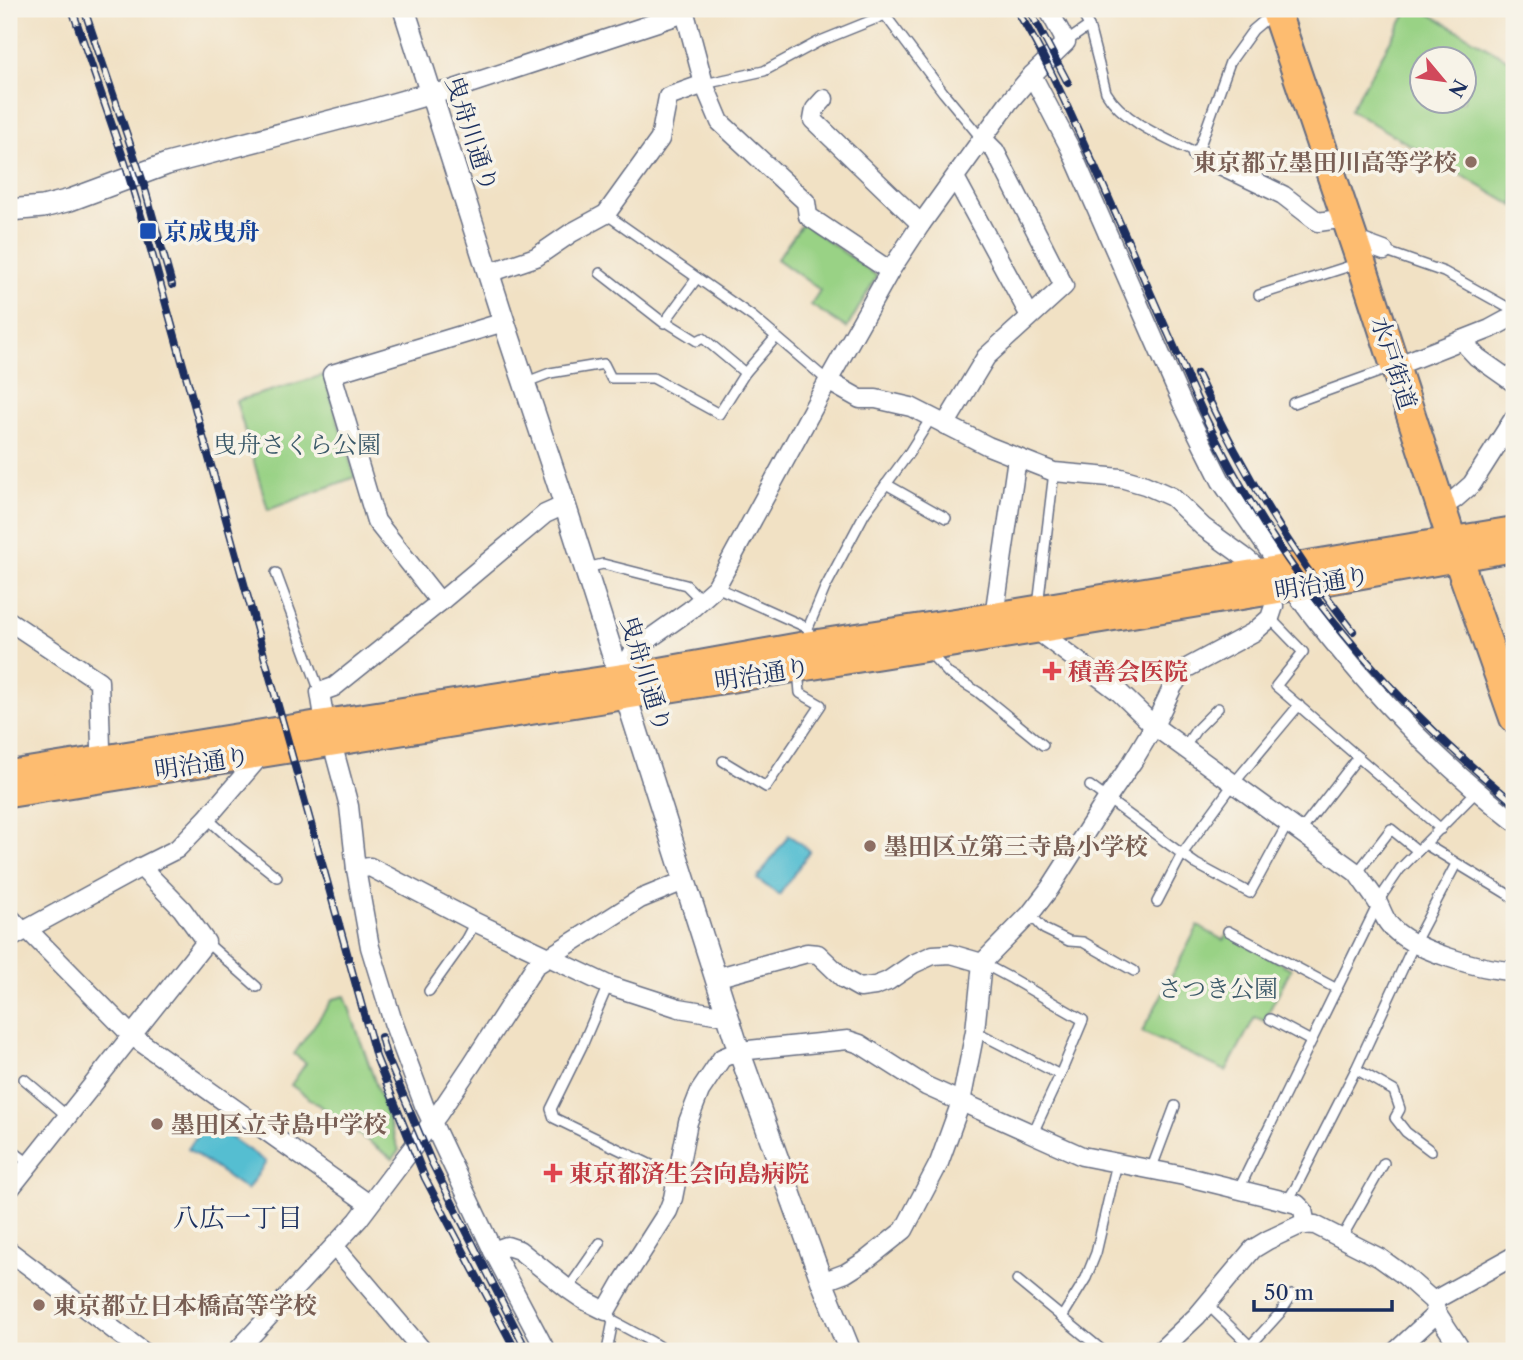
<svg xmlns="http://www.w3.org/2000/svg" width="1523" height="1360" viewBox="0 0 1523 1360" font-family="'Libre Caslon Text','Noto Serif JP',serif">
<rect width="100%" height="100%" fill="#f7f3e8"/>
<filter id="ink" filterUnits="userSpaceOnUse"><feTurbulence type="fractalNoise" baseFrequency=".0143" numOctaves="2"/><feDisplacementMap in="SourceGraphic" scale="14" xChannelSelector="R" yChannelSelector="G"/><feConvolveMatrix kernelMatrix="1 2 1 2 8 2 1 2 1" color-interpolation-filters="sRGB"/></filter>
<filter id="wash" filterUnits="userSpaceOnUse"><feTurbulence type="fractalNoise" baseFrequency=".00686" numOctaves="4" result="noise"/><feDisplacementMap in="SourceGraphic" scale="28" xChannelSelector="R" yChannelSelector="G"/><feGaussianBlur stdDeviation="1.57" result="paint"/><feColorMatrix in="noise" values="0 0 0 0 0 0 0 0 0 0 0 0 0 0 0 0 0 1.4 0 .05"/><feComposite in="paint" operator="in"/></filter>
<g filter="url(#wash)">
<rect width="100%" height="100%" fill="#f1e1c4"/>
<g fill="#99d285" stroke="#5a8072" stroke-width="2" fill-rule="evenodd">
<path d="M1409,9H1421L1514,63V206L1350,110ZM1422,60H1464V102H1422Z"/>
<path d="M803,223L877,276L847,328L811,305L820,290L777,259Z"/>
<path d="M324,375L355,477L268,510L236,401Z"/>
<path d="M1198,926L1223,940L1228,934L1291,969L1264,1021L1255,1017L1226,1071L1142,1032Z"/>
<path d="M345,996L399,1150L393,1159L291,1085L306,1063L294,1054L333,999Z"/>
</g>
<g fill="#54bed1" stroke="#387698" stroke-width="2">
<path d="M789,835L810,851L779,895L757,879Z"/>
<path d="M207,1121L266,1162L247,1190L188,1149Z"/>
</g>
</g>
<g filter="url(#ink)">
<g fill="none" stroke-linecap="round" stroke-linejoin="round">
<g stroke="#666d82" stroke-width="12">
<g id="service">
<path d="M1080,9L1089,26L1106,92C1123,122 1167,139 1197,154L1230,62L1253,30L1273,13"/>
<path d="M1066,42L1089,26"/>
<path d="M704,84L764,71L818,42L885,15L943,92L976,132L982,138"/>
<path d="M606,214L753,317L828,381"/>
<path d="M1384,251L1444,272L1514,311"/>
<path d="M600,273L664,323L697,278"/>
<path d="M1259,295L1356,264"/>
<path d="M665,321L697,341L703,338L745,373"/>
<path d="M524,383L550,373L604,364L611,378H653L719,414L745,373L776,337"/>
<path d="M1293,403L1393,367"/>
<path d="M886,484L946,518"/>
<path d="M586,568L603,564L686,585L701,600"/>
<path d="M276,573L320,692"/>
<path d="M716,587L808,628"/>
<path d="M1038,606L1054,472"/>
<path d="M1270,618L1303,652L1276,686L1441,829"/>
<path d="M810,641L808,628L825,588L865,513L909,453L931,418"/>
<path d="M928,651L949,674L978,692L1043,745"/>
<path d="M1184,748L1196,730L1218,708"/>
<path d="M723,761L766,787L821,705L800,693L798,669"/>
<path d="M1090,786L1182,854L1196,864L1250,893L1288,823"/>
<path d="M207,818L239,847L277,877"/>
<path d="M1300,832L1358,757"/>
<path d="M1425,844L1514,898"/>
<path d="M1357,873L1391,829L1418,851"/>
<path d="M1157,902L1182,854L1234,783L1299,705"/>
<path d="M9,910L27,929"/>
<path d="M1030,914L1044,929L1069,941L1083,942L1134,971"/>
<path d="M1228,931L1337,989"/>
<path d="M206,942L257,987"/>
<path d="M982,963L1012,979L1083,1020L1060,1075L1032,1135"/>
<path d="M608,985L582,1046L551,1109L554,1118L676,1177"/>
<path d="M429,991L466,939L475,922"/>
<path d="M1270,1019L1311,1041"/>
<path d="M975,1031L1060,1075"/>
<path d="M1356,1069L1394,1091L1400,1109L1395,1118L1406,1132L1431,1151"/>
<path d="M24,1079L67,1116"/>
<path d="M9,1148L30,1164"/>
<path d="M1151,1170L1175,1106"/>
<path d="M1239,1189L1383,894L1400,869L1476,792"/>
<path d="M1287,1201L1296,1187L1356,1069L1414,944L1456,864"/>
<path d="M1341,1239L1384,1163"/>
<path d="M1017,1280L1103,1351"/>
<path d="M568,1289L600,1243"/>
<path d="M1207,1304L1250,1346L1280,1313L1292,1295"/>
<path d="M606,1311L613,1321L652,1342L666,1351"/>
<path d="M1062,1317L1086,1278L1096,1253L1117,1163"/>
<path d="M607,1351L613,1321"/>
<path d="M1509,1351L1514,1348"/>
</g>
</g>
<g stroke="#666d82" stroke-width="21">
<g id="minor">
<path d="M1032,75L1070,148L1183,405L1221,481L1281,568"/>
<path d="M432,93L448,91L685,13L704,84L720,122L806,202L808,216L890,271"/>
<path d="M824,99L815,109L813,120L921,224"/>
<path d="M1197,154L1283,195L1318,222L1346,218"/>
<path d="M954,179L958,183L1030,316"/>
<path d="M1354,240L1384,251"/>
<path d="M489,273L536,257L571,233L606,214L660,139L668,97L704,84"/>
<path d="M1461,340L1477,357L1514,383"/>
<path d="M1396,366L1490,329L1514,316"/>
<path d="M828,381L860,399H876L911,407L988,446L1054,472L1121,478L1145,485L1172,497L1203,527L1243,556L1261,571"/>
<path d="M945,425L986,357L1064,286L995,151L982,138"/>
<path d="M1441,508L1455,499L1472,484L1514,418"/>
<path d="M1292,588C1355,675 1429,755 1514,821"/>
<path d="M440,602L376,521L332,374L504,322"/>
<path d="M994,616L1017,458"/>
<path d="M9,621L99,681L101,747L100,760"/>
<path d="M1035,629L1119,692L1154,726L1357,873C1363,882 1370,891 1376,900C1381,907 1383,917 1389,924C1409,950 1482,970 1514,971"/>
<path d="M619,677L635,649L690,610L716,587L828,381L890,271L921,224L1008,103L1032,75L1066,42L1048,9"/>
<path d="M325,723L320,692L334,687L440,602L545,514L565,505"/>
<path d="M332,743L349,806L356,869L370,867L475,922L608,985L679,1008L727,1016"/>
<path d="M356,869L370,947L393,1022L424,1105L493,1251L546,1351"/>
<path d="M27,929L132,1036L369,1204"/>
<path d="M9,939L141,867L177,849L207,818L262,754"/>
<path d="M715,978L807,953L818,954L844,979L860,988L875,986L888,981L913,964L933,955L951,954L982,963"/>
<path d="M9,1190L206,942L182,909L141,867"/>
<path d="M334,1246L423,1351"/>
<path d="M9,1251L142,1351"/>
<path d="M493,1251L507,1246L519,1250L568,1289L584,1300L606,1311L622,1283L668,1211L673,1198L688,1122L700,1091L722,1058L739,1051L848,1040L860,1044L926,1086L1082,1156L1184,1176L1297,1204L1303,1210L1306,1225"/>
<path d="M822,1282L846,1273L865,1261L904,1230L939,1163L961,1102L975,1031L982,963L1030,914L1050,888L1107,799L1133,761L1154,726L1173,686L1185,669L1254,632L1270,618L1274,606L1272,591"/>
<path d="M1433,1301L1514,1256"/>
<path d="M237,1351L358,1220L439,1113L472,1064L535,966L640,899L684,881"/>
<path d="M1160,1351L1197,1316L1253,1249L1268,1240L1302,1224L1315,1225L1380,1258L1405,1276L1433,1301L1437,1313L1462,1351"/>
<path d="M1396,1351L1437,1313"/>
</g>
</g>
<g stroke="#666d82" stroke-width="24">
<g id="tertiary">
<path d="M404,9L504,322L565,505L739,1051L822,1282L850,1351"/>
<path d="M9,210L43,207L70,200L167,164L369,111L432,93"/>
</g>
</g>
<g stroke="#666d82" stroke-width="30">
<g id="primary">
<path d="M9,774L325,723L649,673L811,644L994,616L1514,530"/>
<path d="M9,794L925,648L1272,591L1514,548"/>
</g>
</g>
<g stroke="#666d82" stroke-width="32">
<path id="trunk" d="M1275,9L1361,262L1458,559L1514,718"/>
</g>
<use href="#service" stroke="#fff" stroke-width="9"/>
<use href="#minor" stroke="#fff" stroke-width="18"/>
<use href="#tertiary" stroke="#fff" stroke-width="21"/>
<use href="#primary" stroke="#fdbc70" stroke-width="26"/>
<use href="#trunk" stroke="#fdbc70" stroke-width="28"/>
<g stroke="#1b2f5e" stroke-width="8">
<g id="rail">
<path d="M72,9L125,163L149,243L376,1057L425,1178L516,1351"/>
<path d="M84,9L143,182L172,285"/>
<path d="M1016,9C1043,52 1064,99 1085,146C1114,208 1141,272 1169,335C1181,362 1192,390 1205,417C1277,569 1386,697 1514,803"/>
<path d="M1029,9L1068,83"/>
<path d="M1197,374C1240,468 1289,550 1353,631"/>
<path d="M381,1037L385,1052L431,1161L527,1351"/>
</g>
</g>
<use href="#rail" stroke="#f7f3e8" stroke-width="5" stroke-dasharray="16" stroke-linecap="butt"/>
</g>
</g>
<g fill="#8d6e63" stroke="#f7f3e8" stroke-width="2.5">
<circle cx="1471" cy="162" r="7"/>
<circle cx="870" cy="846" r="7"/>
<circle cx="157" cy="1124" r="7"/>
<circle cx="39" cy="1305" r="7"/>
</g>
<rect fill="#1a4fb4" stroke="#f7f3e8" stroke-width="2.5" x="139" y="222" width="18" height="18" rx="3.5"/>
<g fill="#e0444e" stroke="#f7f3e8" stroke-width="2.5">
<path d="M1048.5 660.5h7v7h7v7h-7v7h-7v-7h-7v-7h7z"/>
<path d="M549.5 1162.5h7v7h7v7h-7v7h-7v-7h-7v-7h7z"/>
</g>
<g text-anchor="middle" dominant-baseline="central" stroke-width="7" stroke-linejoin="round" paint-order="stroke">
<g font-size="24" fill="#1b2f5e" stroke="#f7f3e8">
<text transform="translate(472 134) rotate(72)">曳舟川通り</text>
<text transform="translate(1394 363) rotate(72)">水戸街道</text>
<text transform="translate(1322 583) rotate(-10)">明治通り</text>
<text transform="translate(646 674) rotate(73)">曳舟川通り</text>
<text transform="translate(762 674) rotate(-9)">明治通り</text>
<text transform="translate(202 763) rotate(-9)">明治通り</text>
</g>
<g font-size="24" font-weight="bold" fill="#785e54" stroke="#f7f3e8" text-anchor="start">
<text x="1457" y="162" text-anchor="end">東京都立墨田川高等学校</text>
<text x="884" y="846">墨田区立第三寺島小学校</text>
<text x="171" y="1124">墨田区立寺島中学校</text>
<text x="53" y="1305">東京都立日本橋高等学校</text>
</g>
<g font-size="24" font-weight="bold" fill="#164399" stroke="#f7f3e8" text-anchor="start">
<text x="164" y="231">京成曳舟</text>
</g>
<g font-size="24" fill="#3a5868" stroke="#f7f3e8">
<text x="297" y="444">曳舟さくら公園</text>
<text x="1218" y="988">さつき公園</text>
</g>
<g font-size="24" font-weight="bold" fill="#be3a42" stroke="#f7f3e8" text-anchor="start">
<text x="1068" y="671">積善会医院</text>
<text x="569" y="1173">東京都済生会向島病院</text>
</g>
<g font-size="26" fill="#1b2f5e" stroke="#f7f3e8">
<text x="238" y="1218">八広一丁目</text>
</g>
</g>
<rect width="1523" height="1360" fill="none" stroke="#f7f3e8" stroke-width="35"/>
<g transform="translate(1443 80) rotate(119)"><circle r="33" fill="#f7f3e8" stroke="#9fa5b1" stroke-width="2"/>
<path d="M0-5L12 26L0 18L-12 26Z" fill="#d1495b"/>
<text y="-10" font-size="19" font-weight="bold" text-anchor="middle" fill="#1b2f5e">N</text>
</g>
<path d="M1254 1300v10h138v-10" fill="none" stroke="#1b2f5e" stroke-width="3.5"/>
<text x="1264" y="1300" font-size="21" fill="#1b2f5e" stroke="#f7f3e8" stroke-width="5" paint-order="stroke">50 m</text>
</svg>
